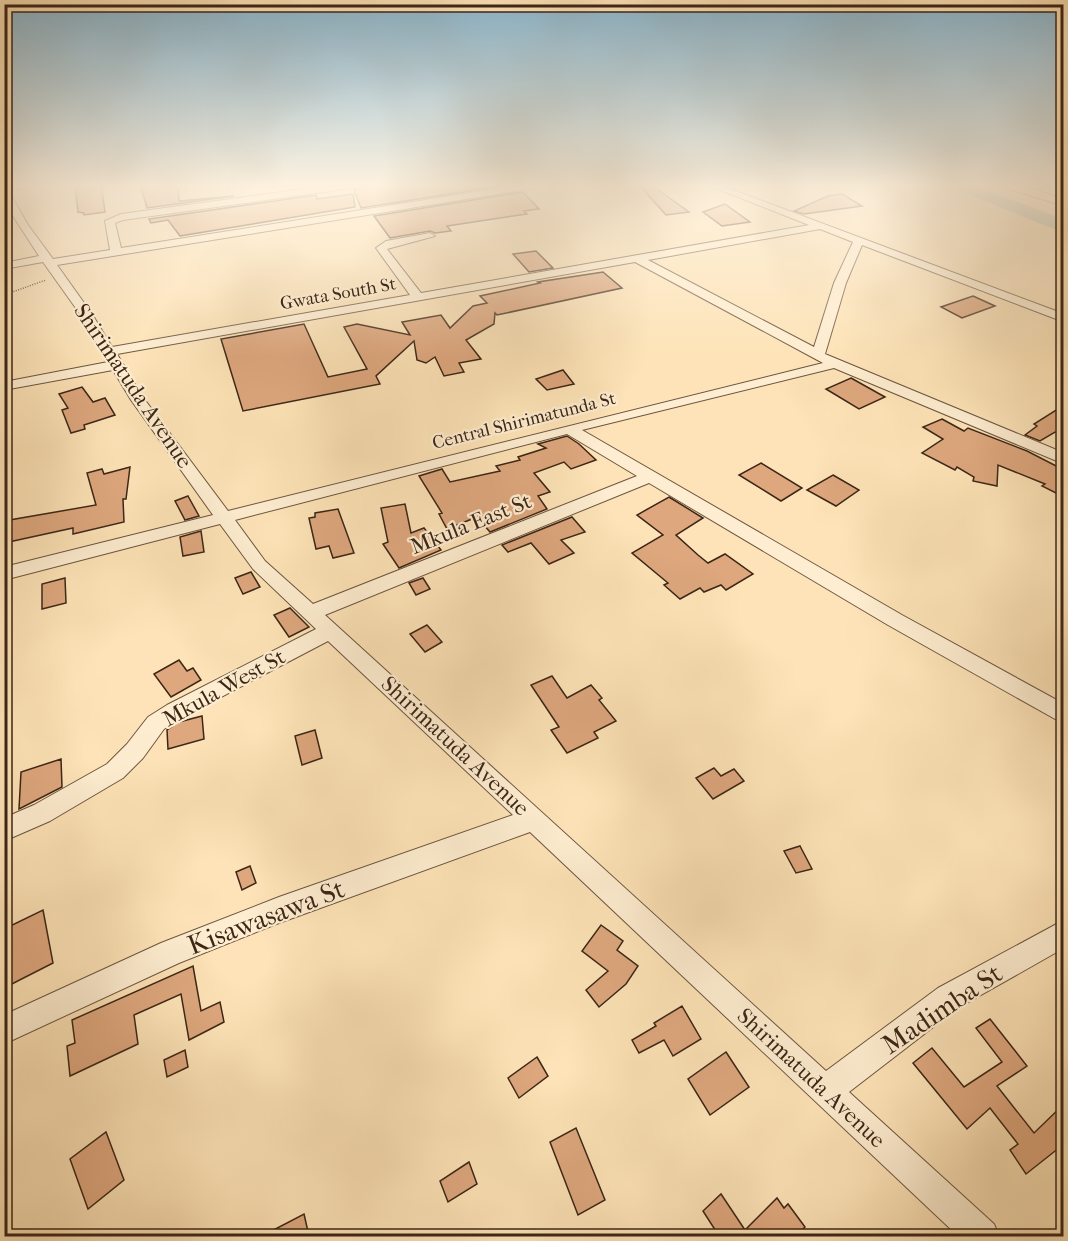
<svg xmlns="http://www.w3.org/2000/svg" width="1068" height="1241" viewBox="0 0 1068 1241" font-family="'IM FELL French Canon',serif">
<rect width="100%" height="100%" fill="#fde3b7"/>
<filter id="stains"><feTurbulence type="fractalNoise" baseFrequency=".00333" numOctaves="4"/><feColorMatrix values="0 0 0 0 .2 0 0 0 0 .09 0 0 0 0 .02 0 0 0 .5 -.17"/></filter>
<radialGradient id="worn" r=".72"><stop offset=".6" stop-color="#630" stop-opacity="0"/><stop offset="1" stop-color="#630" stop-opacity=".3"/></radialGradient>
<g fill="none" stroke-linecap="round" stroke-linejoin="round">
<path fill="#9fbeae" fill-rule="evenodd" d="M948,184H970L1053,215L1064,221V233L950,187Z"/>
</g>
<g fill="#dea77e" stroke="#3b2617" stroke-width="1.5">
<path d="M101,184L105,212L84,215V213L78,212L75,185Z"/>
<path d="M140,184H178L179,201L234,196L147,208Z"/>
<path d="M378,184H514L361,208L354,190Z"/>
<path d="M638,184H650L689,212L666,215Z"/>
<path d="M523,192L539,209L524,211L527,214L447,226L451,231L435,233L430,231L390,238L374,216Z"/>
<path d="M353,194L355,207L180,236L168,220L151,223L149,219L316,195L317,199Z"/>
<path d="M842,194L862,206L804,214L794,211L828,196Z"/>
<path d="M725,204L750,222L722,226L703,212Z"/>
<path d="M536,251L553,268L529,272L513,254Z"/>
<path d="M603,272L622,288L497,315L495,313L494,324L466,340L481,359L459,363L464,372L444,376L435,357L426,363L417,360L414,341L376,376L380,384L243,411L221,339L304,324L328,377L367,369L344,327L357,324L410,335L402,322L441,315L450,328L473,306L487,303L480,296L540,283L538,282Z"/>
<path d="M973,296L995,306L962,318L941,307Z"/>
<path d="M563,370L574,384L547,390L536,379Z"/>
<path d="M851,378L885,397L859,409L826,389Z"/>
<path d="M82,387L93,402L105,398L115,415L84,425L85,429L71,433L62,410L68,408L59,394Z"/>
<path d="M1064,405V436L1055,432L1040,441L1025,435L1037,426L1034,424Z"/>
<path d="M942,419L964,431L968,428L1027,451L1064,470V497L1042,486L1045,484L998,465L997,486L973,481L974,477L957,467L955,470L922,453L943,439L923,427Z"/>
<path d="M567,436L579,444L596,460L571,469L564,462L534,473L550,492L538,496L547,509L490,532L477,517L447,529L439,514L442,513L419,476L442,469L450,482L500,471L496,466L520,460L518,457L546,448L538,444Z"/>
<path d="M761,463L802,488L781,501L739,475Z"/>
<path d="M130,467L126,499H123L124,522L73,534V528L4,543V521L96,505L87,473L102,469L104,474Z"/>
<path d="M833,475L859,490L836,506L807,490Z"/>
<path d="M188,496L199,516L185,520L175,501Z"/>
<path d="M669,497L703,518L676,535L698,555L708,563L725,554L753,574L726,590L721,585L704,592L700,588L680,599L664,585L668,583L632,553L663,535L637,515Z"/>
<path d="M405,504L411,533L424,528L441,550L399,568L383,544L388,542L381,508Z"/>
<path d="M338,509L354,553L333,558L329,546L316,549L309,518L315,517V513Z"/>
<path d="M572,517L585,532L561,540L574,553L549,564L531,543L508,552L502,545Z"/>
<path d="M201,531L204,552L183,556L180,537Z"/>
<path d="M251,572L260,587L243,594L235,578Z"/>
<path d="M65,578L66,603L42,609V584Z"/>
<path d="M423,578L430,589L416,595L409,583Z"/>
<path d="M290,608L309,627L289,637L274,615Z"/>
<path d="M427,625L442,642L425,652L410,634Z"/>
<path d="M179,660L187,671L193,668L201,680L171,697L154,674Z"/>
<path d="M552,676L567,698L591,685L602,698L599,700L616,721L594,732L598,738L567,753L551,730L559,727L531,685Z"/>
<path d="M202,716L204,739L168,749L167,730L179,722Z"/>
<path d="M315,730L322,758L302,765L295,736Z"/>
<path d="M61,759L62,787L19,809L21,772Z"/>
<path d="M714,768L721,776L734,769L744,781L713,799L696,778Z"/>
<path d="M800,846L812,869L796,873L784,851Z"/>
<path d="M250,866L256,883L242,890L236,872Z"/>
<path d="M43,910L53,963L4,988V929Z"/>
<path d="M601,925L623,941L617,950L638,966L626,984L599,1007L586,990L608,971L582,951Z"/>
<path d="M193,966L201,1011L220,1002L224,1022L189,1040L181,994L134,1015L138,1044L70,1076L67,1046L75,1043L72,1020Z"/>
<path d="M682,1006L701,1039L673,1056L664,1040L639,1053L632,1040L656,1026L654,1023Z"/>
<path d="M990,1019L1027,1066L997,1086L1034,1133L1064,1104V1144L1026,1174L1010,1150L1018,1144L990,1108L967,1129L913,1063L932,1048L964,1087L1002,1062L976,1028Z"/>
<path d="M185,1050L188,1067L167,1077L164,1060Z"/>
<path d="M726,1052L749,1087L710,1115L688,1079Z"/>
<path d="M537,1057L548,1076L519,1098L508,1078Z"/>
<path d="M576,1128L605,1200L578,1215L550,1142Z"/>
<path d="M106,1132L124,1180L88,1209L70,1159Z"/>
<path d="M469,1162L477,1184L448,1202L440,1181Z"/>
<path d="M721,1194L745,1230L777,1198L784,1208L788,1204L805,1227L796,1236H719L703,1211Z"/>
<path d="M304,1214L309,1236H262Z"/>
</g>
<g fill="none" stroke-linecap="round" stroke-linejoin="round">
<g stroke="#6c553f" stroke-width="2">
<g id="minor">
<path d="M16,184H40L35,187L8,190L28,225L53,259L110,250L105,221L121,214L341,184H364L359,187L123,220L115,223L121,248L526,184H546L541,187L57,265L92,314L112,347L410,295L376,248L386,241L430,233L435,236L387,249L421,293L809,225L705,184H717L1064,314V322L862,245L846,283L825,354L1064,453V464L834,368L582,430L902,615L1064,704V724L888,625L649,483L325,615L826,1071L938,988L1064,920V948L958,1008L849,1092L994,1224L999,1236H958L530,832L279,923L179,963L4,1044V1015L161,943L279,897L513,815L328,641L183,717L164,729L143,758L123,778L50,821L4,841V818L34,805L107,764L127,744L148,717L167,705L316,629L253,569L220,524L4,580V567L213,515L131,400L113,370L4,390V382L108,362L80,314L43,262L4,269V263L39,256L4,202V185ZM820,229L853,242L834,283L814,347L648,260ZM635,262L823,363L228,511L142,396L117,354ZM567,434L637,476L313,604L265,561L235,520Z"/>
<path d="M993,184C1018,182 1040,191 1064,200V206Z"/>
</g>
</g>
<path stroke="#3b2617" stroke-width="1.5" stroke-dasharray="1 1.5" stroke-linecap="butt" d="M4,295L46,280"/>
<use href="#minor" fill="#feedd0" fill-rule="evenodd"/>
</g>
<linearGradient id="sky" x2="0" y2="1"><stop stop-color="#8bb8d1"/><stop offset="0.52" stop-color="#fef2df"/><stop offset="1" stop-color="#fef2df" stop-opacity="0"/></linearGradient>
<rect width="1068" height="357" fill="url(#sky)"/>
<g text-anchor="middle" dominant-baseline="central" stroke-width="4.5" stroke-linejoin="round" paint-order="stroke">
<g font-size="18" fill="#3b2617" stroke="#feedd0">
<text transform="translate(338 294) rotate(-10)">Gwata South St</text>
<text transform="translate(524 421) rotate(-14)">Central Shirimatunda St</text>
</g>
<g font-size="22" fill="#3b2617" stroke="#feedd0">
<text transform="translate(133 386) rotate(56)">Shirimatuda Avenue</text>
<text transform="translate(471 524) rotate(-22)">Mkula East St</text>
<text transform="translate(224 688) rotate(-29)">Mkula West St</text>
<text transform="translate(455 746) rotate(43)">Shirimatuda Avenue</text>
<text transform="translate(811 1078) rotate(43)">Shirimatuda Avenue</text>
</g>
<g font-size="27" fill="#3b2617" stroke="#feedd0">
<text transform="translate(266 917) rotate(-21)">Kisawasawa St</text>
<text transform="translate(942 1009) rotate(-34)">Madimba St</text>
</g>
</g>
<rect width="1068" height="1241" fill="none" stroke="#fde3b7" stroke-width="24"/>
<rect x="6" y="6" width="1056" height="1229" fill="none" stroke="#3b2617" stroke-width="3"/>
<rect x="12" y="12" width="1044" height="1217" fill="none" stroke="#3b2617" stroke-width="1.5"/>
<rect width="100%" height="100%" filter="url(#stains)"/>
<rect width="100%" height="100%" fill="url(#worn)"/>
</svg>
